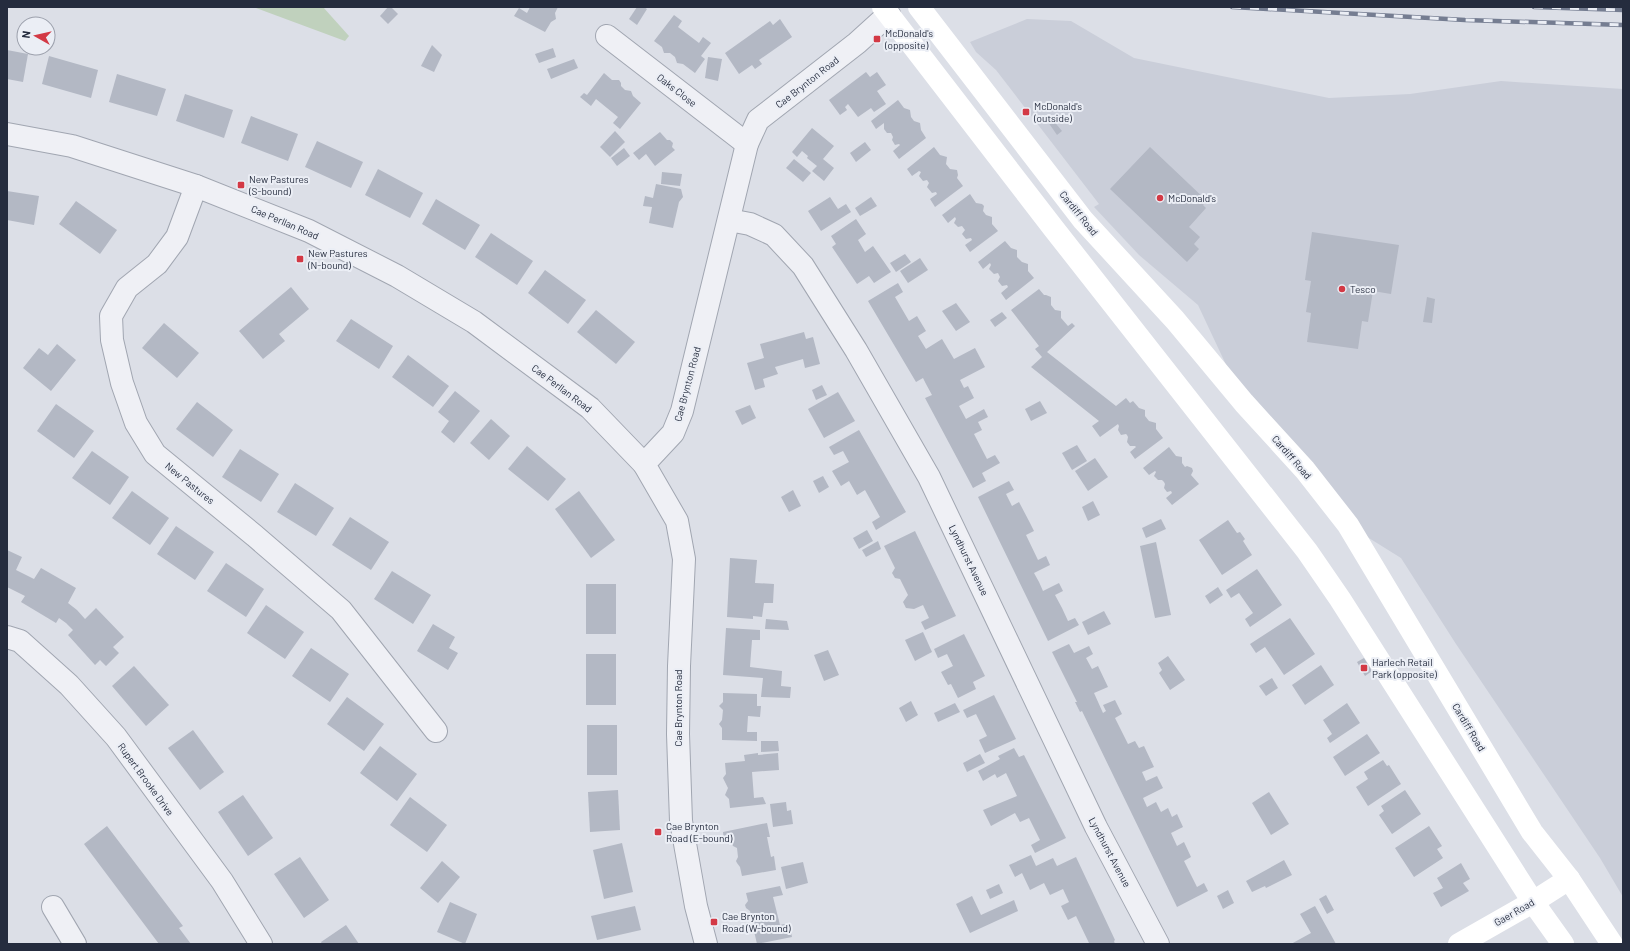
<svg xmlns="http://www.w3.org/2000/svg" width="1630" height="951" viewBox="0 0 1630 951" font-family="Barlow,sans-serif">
<rect width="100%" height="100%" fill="#dcdfe7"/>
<path fill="#caced9" d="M1027,19L1071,21L1134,58L1329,98L1410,94L1501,81L1623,89V897L1600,858L1456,644L1401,558L1348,525L1244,403L1198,305L1139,255L1094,207L1099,204L996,70L976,52L970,42Z"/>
<path fill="#c0d1bd" d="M253,7H323L349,36L345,41Z"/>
<g fill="#b3b8c4">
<path d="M388,7H391L398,14L388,24L380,16Z"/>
<path d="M530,7H558L555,13L556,19L551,22L545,32L514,16L519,8L527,13Z"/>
<path d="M637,7H644L647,9L637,25L629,19Z"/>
<path d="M674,15L682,21L678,27L699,43L703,37L711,43L701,56L705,59L695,73L683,64L677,63L675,57L670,53H664L662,47L654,41Z"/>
<path d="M780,19L792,37L759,60L762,64L755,69L752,65L739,74L725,53L770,21L773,25Z"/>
<path d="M432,45L442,55L434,72L421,66Z"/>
<path d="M553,48L556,57L539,63L535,54Z"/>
<path d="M7,50L28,54L23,82L7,79Z"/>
<path d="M49,56L98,70L91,98L42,84Z"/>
<path d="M708,57L722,59L718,81L705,78Z"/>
<path d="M574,59L578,68L551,79L547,69Z"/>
<path d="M866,72L870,77L877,72L886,85L877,91L886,104L874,112L871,108L858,117L848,104L845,107L847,110L840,115L829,100Z"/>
<path d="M604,73L612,80H619L621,83V86L625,90L631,91L633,96L641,103L620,129L613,123L618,117L596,99L591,106L580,97L584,93L587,95Z"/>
<path d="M117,74L166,89L157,116L109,102Z"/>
<path d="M185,94L233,110L224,138L176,121Z"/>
<path d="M898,100L904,108L910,110L911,117L914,121L920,123L921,130L926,138L899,159L893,151L900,145L899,144L895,145L892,140L893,137L891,133H887L884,129V123L876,129L871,121Z"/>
<path d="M251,116L298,134L288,161L241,143Z"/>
<path d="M1052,119L1062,131L1057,135L1048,122Z"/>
<path d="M812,128L834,146L823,159L834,168L824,181L812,171L817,166L807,158L808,156L802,151L797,157L792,152Z"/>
<path d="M615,131L625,142L610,157L600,147Z"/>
<path d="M660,132L667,140H670L673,143L672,147L675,150L655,166L646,154L639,160L633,153Z"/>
<path d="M317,141L363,162L351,188L305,167Z"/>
<path d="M865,142L871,150L856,162L850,153Z"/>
<path d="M934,147L940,155L947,157L946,164L950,169L957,170L958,175L957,178L963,186L935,207L930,199L937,194L936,192L932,193L927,187L929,183L927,180L923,181L919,176L921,172L919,171L912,176L907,169Z"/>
<path d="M1150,147L1207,201L1203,205L1206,208L1189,227L1200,237L1194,244L1199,249L1187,262L1110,189Z"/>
<path d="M624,148L630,156L617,166L611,158Z"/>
<path d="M794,159L811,173L803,182L786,168Z"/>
<path d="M378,169L423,193L410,218L365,195Z"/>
<path d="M662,172L682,174L680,186L661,184Z"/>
<path d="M656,184L681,189L683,197L679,202L673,228L649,223L652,207L643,206L645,196L653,198Z"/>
<path d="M7,191L39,196L34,225L7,220Z"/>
<path d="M970,194L976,203L982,204L984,206L983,211L986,215L992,217V224L998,231L970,252L965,245L972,240L971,238L966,239L962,234L965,230L962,226L958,227L954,223L956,219L955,217L948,223L942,215Z"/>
<path d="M830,197L838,209L846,204L851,212L821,231L808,211Z"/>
<path d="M871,197L877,206L860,216L855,208Z"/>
<path d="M436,199L480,225L465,250L422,224Z"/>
<path d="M76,201L117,230L100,254L59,224Z"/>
<path d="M856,219L866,234L858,240L865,252L873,246L891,272L874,283L869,276L857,284L832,247L836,244L831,236Z"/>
<path d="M1312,232L1399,245L1391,294L1373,291L1368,322L1362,321L1358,349L1307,342L1311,313L1306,312L1311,281L1305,280Z"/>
<path d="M491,233L533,261L517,285L475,257Z"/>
<path d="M1005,241L1011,248L1017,250V257L1022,262L1028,264V271L1034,278L1006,300L1001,293L1008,287L1007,285L1002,286L998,281L1000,277L998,273L994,274L989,269L991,265L990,263L983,269L978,262Z"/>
<path d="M905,254L911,262L896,272L890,263Z"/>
<path d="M920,258L928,270L908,283L900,271Z"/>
<path d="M545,270L586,300L568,324L528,293Z"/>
<path d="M898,283L903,292L895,297L909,321L917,316L926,331L918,336L926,349L942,339L954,359L975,348L985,367L960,380L964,388L968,386L974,398L959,406L966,419L984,409L988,417L978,422L982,430L974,434L987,459L995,455L1000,463L982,473L986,481L973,488L925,398L932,395L926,384L923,378L916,382L868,301Z"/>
<path d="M291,287L309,309L279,334L285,341L263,359L239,331Z"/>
<path d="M1039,289L1044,295H1046L1051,297V305L1055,310L1061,311V318L1068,326L1072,323L1075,326L1047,352L1116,406L1126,398L1130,403L1133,401L1139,408L1145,410V416L1149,421L1156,423V429L1163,438L1135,459L1130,452L1136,447L1135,446H1130L1127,442L1128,437L1127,435L1126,434L1121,435L1118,430L1119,426L1118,424L1100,437L1092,426L1099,421L1031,367L1042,357L1035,349L1039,346L1011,310Z"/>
<path d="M1427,297L1435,299L1432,323L1423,322Z"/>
<path d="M956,303L970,322L956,331L942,311Z"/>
<path d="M596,310L635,342L616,364L577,332Z"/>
<path d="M1002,312L1007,318L995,327L990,320Z"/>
<path d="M351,319L393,346L379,369L336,341Z"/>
<path d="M164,323L199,353L177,378L142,348Z"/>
<path d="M804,332L806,339L813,337L820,364L805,368L803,359L775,367L778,374L763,379L765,387L755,390L747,363L764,358L760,344Z"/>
<path d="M57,344L76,360L51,391L23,368L39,348L48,355Z"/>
<path d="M408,355L449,386L433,407L392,377Z"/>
<path d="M822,385L827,395L816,400L812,390Z"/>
<path d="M455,391L480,411L454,443L441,432L449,421L438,412Z"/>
<path d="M838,392L855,421L824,438L808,409Z"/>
<path d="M1040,401L1047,413L1031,421L1025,409Z"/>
<path d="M197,402L233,430L213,457L176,429Z"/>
<path d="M56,404L94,431L74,458L37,431Z"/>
<path d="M750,405L756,418L742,425L735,411Z"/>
<path d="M491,419L510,436L489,460L470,443Z"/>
<path d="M859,430L906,512L876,530L872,522L880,517L865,490L857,495L849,481L841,486L832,471L849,462L843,451L834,455L829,447Z"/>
<path d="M1077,445L1087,461L1072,470L1062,453Z"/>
<path d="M527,446L566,479L548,501L508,469Z"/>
<path d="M1169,447L1176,456L1182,457V463L1185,467L1187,466L1192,468L1193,471L1191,475L1199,484L1172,505L1166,498L1172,493L1171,491L1167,492L1164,488L1165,484L1164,482L1162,480H1158L1154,476L1156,472L1155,471L1149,475L1143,468Z"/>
<path d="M240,449L279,474L261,502L222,477Z"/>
<path d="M92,451L129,477L110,505L72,478Z"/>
<path d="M1095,458L1108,477L1088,491L1075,471Z"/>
<path d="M823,476L829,487L819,493L813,481Z"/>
<path d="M1009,481L1014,490L1006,494L1012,506L1019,502L1030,523L1034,531L1026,535L1038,560L1046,556L1050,565L1034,573L1039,582L1043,591L1059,583L1063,591L1055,595L1062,608L1068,621L1075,618L1079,625L1048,641L978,497Z"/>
<path d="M295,483L334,508L316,536L277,512Z"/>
<path d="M793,490L801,506L789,512L781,497Z"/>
<path d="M132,491L169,518L150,545L112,518Z"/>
<path d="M579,491L615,540L591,558L555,509Z"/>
<path d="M1093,501L1100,515L1088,521L1082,507Z"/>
<path d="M350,517L389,542L371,570L332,545Z"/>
<path d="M1161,519L1166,529L1146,538L1142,528Z"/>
<path d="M1228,520L1237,533L1240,532L1245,539L1243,541L1252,555L1222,575L1199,540Z"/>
<path d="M176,526L214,552L195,580L157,554Z"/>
<path d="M867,530L873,541L859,549L853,538Z"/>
<path d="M915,531L956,616L925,630L921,622L929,618L923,605L914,609L906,608L903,602L908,595L900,579L895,578L892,573L895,568L884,546Z"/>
<path d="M878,541L881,549L866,557L862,550Z"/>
<path d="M1156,542L1171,615L1155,618L1140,546Z"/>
<path d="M7,550L22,557L16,570L34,579L41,568L76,588L68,603L77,610L85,619L96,608L124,637L113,647L119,653L106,666L100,660L95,665L68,635L73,630L66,623L59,618L56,623L21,602L25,596L7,587Z"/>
<path d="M730,558L757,560L755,583L774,584L773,603H764L762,617L753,616V619L727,617Z"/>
<path d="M226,563L264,589L246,617L207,591Z"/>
<path d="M1257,569L1282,605L1250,627L1245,619L1253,613L1239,593L1231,598L1226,590Z"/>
<path d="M392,571L431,595L413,624L374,599Z"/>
<rect x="586" y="584" width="30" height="50"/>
<path d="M1218,587L1223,595L1210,604L1205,596Z"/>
<path d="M266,605L304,632L285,659L247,633Z"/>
<path d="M1104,611L1111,624L1088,635L1082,622Z"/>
<path d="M1290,618L1315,654L1284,675L1265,647L1256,653L1250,644Z"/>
<path d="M766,619L787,621L789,630L765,629Z"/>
<path d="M433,624L455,637L449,648L458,653L448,670L417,651Z"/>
<path d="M726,628L760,630V640H752L750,667L782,671L781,686L791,687L790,698L761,697L763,678L723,675Z"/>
<path d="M923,632L932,652L915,661L905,640Z"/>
<path d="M964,634L985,676L973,682L976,689L958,698L951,684L948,685L941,672L953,666L947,654L938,658L934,649Z"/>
<path d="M1069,644L1074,653L1089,646L1093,654L1086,658L1092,669L1098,666L1108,687L1094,693L1103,713L1106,711L1103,705L1115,700L1122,714L1115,718L1128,744L1135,741L1139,748L1144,746L1154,767L1142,772L1146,781L1157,776L1163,788L1143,798L1147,807L1156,802L1161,812L1168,808L1172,817L1177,814L1183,827L1171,833L1177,846L1184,842L1191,857L1184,861L1197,887L1204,883L1208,891L1177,907L1082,711L1080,712L1075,702H1077L1052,652Z"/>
<path d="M311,648L349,674L330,702L292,676Z"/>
<path d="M828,650L839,675L824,681L814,655Z"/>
<rect x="586" y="654" width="30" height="51"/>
<path d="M1168,656L1185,680L1170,690L1159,673L1162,670L1158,663Z"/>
<path d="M1364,658L1372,671L1365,676L1357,662Z"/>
<path d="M1321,665L1334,685L1305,705L1292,685Z"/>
<path d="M134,666L169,705L146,726L112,686Z"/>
<path d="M1272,678L1278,688L1266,696L1259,686Z"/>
<path d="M723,693L757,694V706H761L760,717L748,716L747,732H757V741L722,740V728L719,724L722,720L723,710L719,706L723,702Z"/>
<path d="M994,695L1016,739L985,753L979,740L987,736L976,714L967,718L963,710Z"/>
<path d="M347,697L384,724L364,751L327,724Z"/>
<path d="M911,701L918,715L906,722L899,708Z"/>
<path d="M955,703L960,712L938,722L934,713Z"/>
<path d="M1347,703L1360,723L1330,743L1327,738L1332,734L1323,720Z"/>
<rect x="587" y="725" width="30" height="50"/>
<path d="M193,730L224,772L200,790L168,748Z"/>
<path d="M1367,734L1380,753L1345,776L1333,757Z"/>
<path d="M761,741H778L779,751L761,752Z"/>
<path d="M380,746L417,774L397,801L360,773Z"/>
<path d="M1014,748L1019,757L1024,755L1066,838L1035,853L1031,845L1040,840L1029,818L1020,822L1015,813L991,826L983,810L1017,796L1006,773L997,778L995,774L983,781L978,771L1000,759L998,756Z"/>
<path d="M758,753V755L778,753L779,770L752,772L754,798L763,797L766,804L730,808L729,799L725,795L728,788L723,778L726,774L725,763L745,761L744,755Z"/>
<path d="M980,754L985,763L967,772L963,763Z"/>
<path d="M1383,760L1387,766L1389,765L1401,784L1368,806L1356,787L1368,779L1364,772Z"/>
<path d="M618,790L620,830L590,832L588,792Z"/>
<path d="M1405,790L1421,814L1392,834L1379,815L1384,811L1381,806Z"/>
<path d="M1269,792L1289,824L1271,835L1252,803Z"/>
<path d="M243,795L273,838L248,856L218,812Z"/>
<path d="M410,797L447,825L427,852L390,825Z"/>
<path d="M786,802L787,811L791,810L793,824L773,827L770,804Z"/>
<path d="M767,823L770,837H767L771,857L774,856L776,870L742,876L740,867L737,863L736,861L738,857L737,848L733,846L732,844L734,840L724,841L723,832Z"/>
<path d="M107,826L183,926L179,928L191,944H159L84,844Z"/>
<path d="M1429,826L1442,846L1437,849L1443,858L1414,877L1395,848Z"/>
<path d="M622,843L633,892L604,899L593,850Z"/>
<path d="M1031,855L1036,866L1053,858L1057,866L1076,857L1115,940L1114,941L1115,944H1086L1089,943L1076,916L1068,920L1061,906L1069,902L1063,889L1050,895L1044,883L1030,890L1022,873L1015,877L1009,865Z"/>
<path d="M300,857L329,900L304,918L274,874Z"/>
<path d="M1284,860L1292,875L1266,888L1265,886L1252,892L1246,881Z"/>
<path d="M442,861L460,877L438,903L420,888Z"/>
<path d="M803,862L808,883L786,889L781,867Z"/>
<path d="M1461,863L1470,879L1463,883L1469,891L1441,907L1433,893L1443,888L1437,878Z"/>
<path d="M999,884L1003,893L990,899L986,890Z"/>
<path d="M780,886L783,895L773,897L780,925L789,923L792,937L757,944L754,931L750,928V925L752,921L750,911L746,908L745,905L748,901L746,893Z"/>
<path d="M1228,890L1234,903L1223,909L1217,896Z"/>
<path d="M1326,895L1334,910L1327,914L1319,899Z"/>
<path d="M972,896L981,915L1014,900L1018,911L970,933L956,904Z"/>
<path d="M450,902L477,914L465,944L437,932Z"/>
<path d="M635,906L641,930L597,940L591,916Z"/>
<path d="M1315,906L1336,944H1291L1311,933L1300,914Z"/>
<path d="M346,925L359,944H322L321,942Z"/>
</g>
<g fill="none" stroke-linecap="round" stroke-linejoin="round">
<g stroke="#a1a6b1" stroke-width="24">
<g id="street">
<path d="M607,36L747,144"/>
<path d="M7,134L72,146L196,186L309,231L397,276L474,322L590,408L644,464"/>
<path d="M196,186L177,237L157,264L127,288L111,316L112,340L122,383L136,423L155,454L255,536L341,610L436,731"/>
<path d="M729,220L750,224L774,235L803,266L856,350L929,477L1096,827L1158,944"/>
<path d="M7,637L20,641L69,685L116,737L222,881L261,944"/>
<path d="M53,907L75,944"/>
<path d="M706,944L696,906L681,821L678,734L679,666L684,559L677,521L644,464L673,433L682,411L747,144L758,120L857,43L889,14"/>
</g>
</g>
<use href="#street" stroke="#eff0f5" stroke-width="22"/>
<g stroke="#fff" stroke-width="22">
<path d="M883,7L1054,229L1307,551L1340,599L1533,902L1563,944"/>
<path d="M919,7L1083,220L1175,320L1244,403L1305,470L1348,525L1532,832L1569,879L1612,944"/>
<path d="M1459,944L1533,902L1569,879"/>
</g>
<g stroke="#757d91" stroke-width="4.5">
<g id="rail">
<path d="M1232,7L1465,20L1623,25"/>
<path d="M1534,7L1623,10"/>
</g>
</g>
<use href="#rail" stroke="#ebeef5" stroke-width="3" stroke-dasharray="9" stroke-linecap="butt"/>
</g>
<g fill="#d33945" stroke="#ebeef5" stroke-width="1.5">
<rect x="873" y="35" width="8" height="8" rx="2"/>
<rect x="1022" y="108" width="8" height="8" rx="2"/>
<rect x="237" y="181" width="8" height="8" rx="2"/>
<circle cx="1160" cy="198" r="4"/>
<rect x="296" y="255" width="8" height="8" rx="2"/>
<circle cx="1342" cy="289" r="4"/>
<rect x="1360" y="664" width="8" height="8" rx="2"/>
<rect x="654" y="828" width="8" height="8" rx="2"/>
<rect x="710" y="918" width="8" height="8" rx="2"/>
</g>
<g text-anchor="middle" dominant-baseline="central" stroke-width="4" stroke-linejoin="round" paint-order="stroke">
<g font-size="10" fill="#252c3e" stroke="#ebeef5" text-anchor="start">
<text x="885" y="33">McDonald's<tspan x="885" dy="12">(opposite)</tspan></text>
<text x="1034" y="106">McDonald's<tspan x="1034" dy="12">(outside)</tspan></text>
<text x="249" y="179">New Pastures<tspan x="249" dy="12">(S-bound)</tspan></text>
<text x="1168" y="198">McDonald's</text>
<text x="308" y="253">New Pastures<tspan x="308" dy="12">(N-bound)</tspan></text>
<text x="1350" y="289">Tesco</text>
<text x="1372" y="662">Harlech Retail<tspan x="1372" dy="12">Park (opposite)</tspan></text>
<text x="666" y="826">Cae Brynton<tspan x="666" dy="12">Road (E-bound)</tspan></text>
<text x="722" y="916">Cae Brynton<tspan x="722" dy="12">Road (W-bound)</tspan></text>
</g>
<g font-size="10" fill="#252c3e" stroke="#ebeef5">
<text transform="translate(807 82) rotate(-38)">Cae Brynton Road</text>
<text transform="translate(677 90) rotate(38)">Oaks Close</text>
<text transform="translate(1079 213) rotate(51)">Cardiff Road</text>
<text transform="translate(285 222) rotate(23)">Cae Perllan Road</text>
<text transform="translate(687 384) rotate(-75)">Cae Brynton Road</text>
<text transform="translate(562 388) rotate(37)">Cae Perllan Road</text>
<text transform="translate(1292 457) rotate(49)">Cardiff Road</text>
<text transform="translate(190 483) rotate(39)">New Pastures</text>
<text transform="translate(969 560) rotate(64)">Lyndhurst Avenue</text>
<text transform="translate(678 708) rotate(-90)">Cae Brynton Road</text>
<text transform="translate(1469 727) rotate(59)">Cardiff Road</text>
<text transform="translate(146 779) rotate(54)">Rupert Brooke Drive</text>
<text transform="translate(1110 852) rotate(62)">Lyndhurst Avenue</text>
<text transform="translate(1514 912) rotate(-30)">Gaer Road</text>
</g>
</g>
<rect width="1630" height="951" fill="none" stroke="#252c3e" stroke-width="16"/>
<g transform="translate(36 36) rotate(278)"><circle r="19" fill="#ebeef5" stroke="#9ca0ac"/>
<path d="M0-3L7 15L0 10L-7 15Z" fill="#d33945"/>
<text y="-6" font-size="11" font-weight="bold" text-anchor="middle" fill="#252c3e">N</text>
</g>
</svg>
